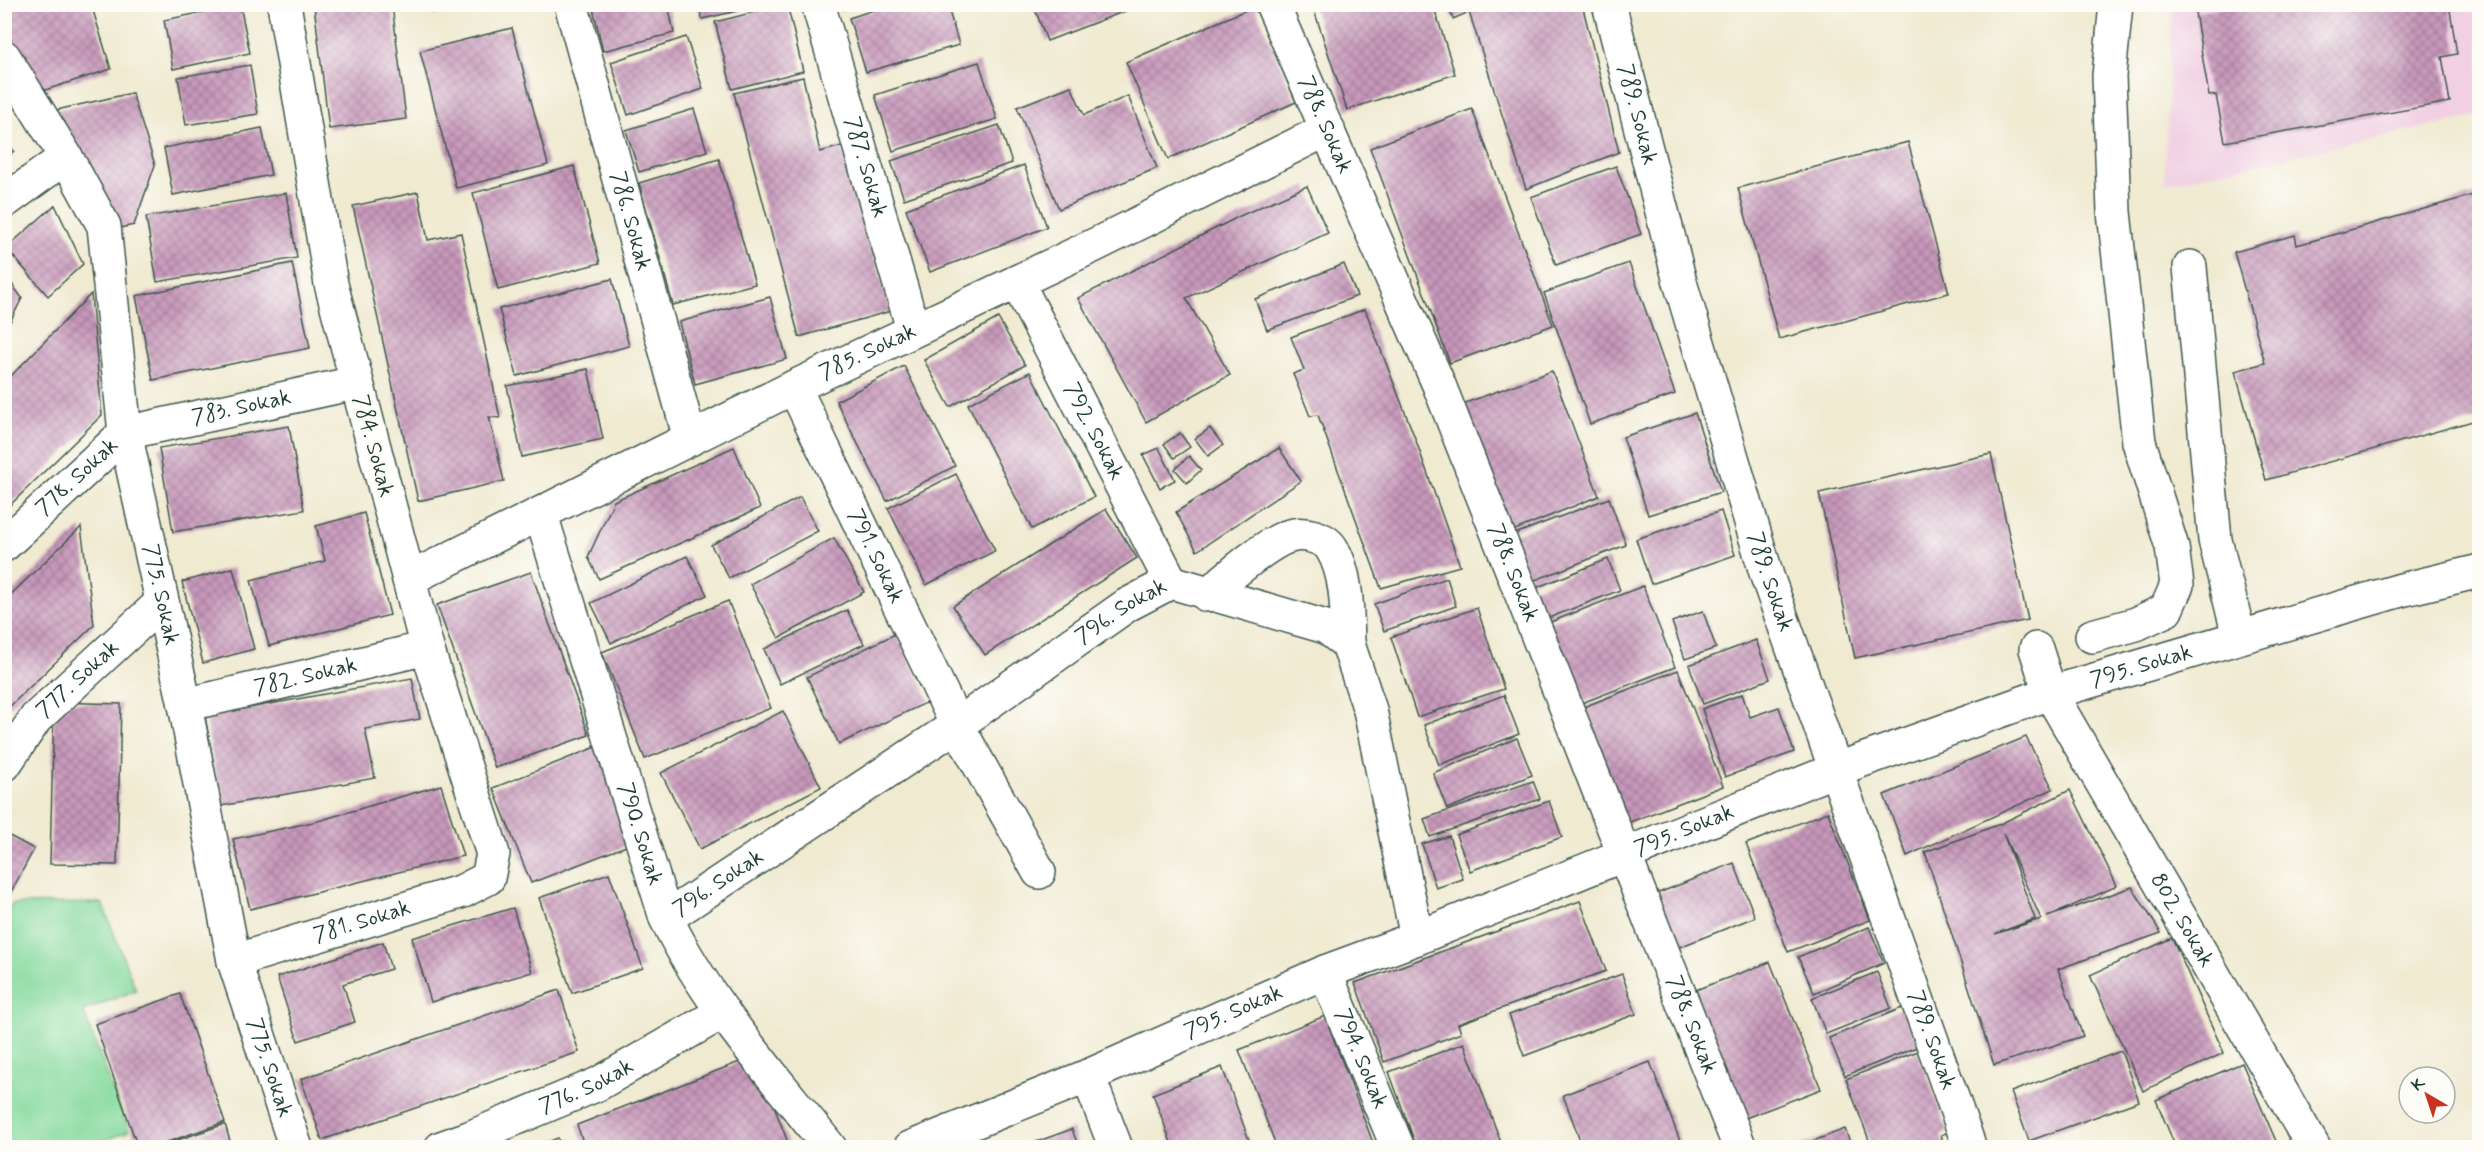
<svg xmlns="http://www.w3.org/2000/svg" width="2484" height="1152" viewBox="0 0 2484 1152" font-family="Mynerve,sans-serif">
<defs>
<pattern id="building-cross-hatch" width="8" height="8" patternUnits="userSpaceOnUse" patternTransform="scale(1.5)"><rect width="8" height="8" fill="#c898bb"/><path d="M0 0l8 8M0 8l8-8" fill="none" stroke="#a27d99"/></pattern>
</defs>
<rect width="100%" height="100%" fill="#fdfcf7"/>
<filter id="ink" filterUnits="userSpaceOnUse"><feTurbulence type="fractalNoise" baseFrequency=".0167" numOctaves="2"/><feDisplacementMap in="SourceGraphic" scale="12" xChannelSelector="R" yChannelSelector="G"/><feConvolveMatrix kernelMatrix="1 2 1 2 8 2 1 2 1" color-interpolation-filters="sRGB"/></filter>
<filter id="wash" filterUnits="userSpaceOnUse"><feTurbulence type="fractalNoise" baseFrequency=".008" numOctaves="4" result="noise"/><feDisplacementMap in="SourceGraphic" scale="24" xChannelSelector="R" yChannelSelector="G"/><feGaussianBlur stdDeviation="1.35" result="paint"/><feColorMatrix in="noise" values="0 0 0 0 0 0 0 0 0 0 0 0 0 0 0 0 0 1.4 0 .05"/><feComposite in="paint" operator="in"/></filter>
<g filter="url(#wash)">
<rect width="100%" height="100%" fill="#f0ead1"/>
<path fill="#f1d0e3" d="M2172,5H2479V116L2164,184Z"/>
<path fill="#84d99c" stroke="#528b68" stroke-width="1.5" d="M102,903L136,990L83,1011L129,1131L87,1147H5V917L12,904Z"/>
<g id="blocks">
<g fill="url(#building-cross-hatch)" fill-rule="evenodd">
<path d="M4,4H91L111,69L33,94L4,33Z"/>
<path d="M429,4H467V6L431,13Z"/>
<path d="M592,4H668L674,33L603,51Z"/>
<path d="M698,4H762L763,5L702,19Z"/>
<path d="M787,4L803,71L732,89L715,22Z"/>
<path d="M841,4H859V5L843,10Z"/>
<path d="M892,4H947L959,45L866,72L849,18Z"/>
<path d="M1033,4H1141V5L1047,41Z"/>
<path d="M1312,4H1433L1455,74L1347,110Z"/>
<path d="M1448,4H1582L1619,152L1526,189L1469,12L1453,19Z"/>
<path d="M2238,4H2449L2457,54L2442,57L2450,102L2225,142L2216,95L2209,96L2195,12Z"/>
<path d="M240,5L250,53L173,69L164,20Z"/>
<path d="M314,5H392L406,119L329,129Z"/>
<path d="M1255,6L1296,102L1168,159L1126,62Z"/>
<path d="M512,28L548,165L456,188L420,51Z"/>
<path d="M686,37L703,89L628,115L611,62Z"/>
<path d="M979,62L997,119L893,151L875,95Z"/>
<path d="M250,65L258,114L186,125L178,77Z"/>
<path d="M803,77L820,152L842,146L891,311L799,337L734,93Z"/>
<path d="M1071,86L1084,115L1128,96L1157,168L1059,209L1017,107Z"/>
<path d="M132,93L155,165L134,225L115,229L52,111Z"/>
<path d="M694,109L707,151L639,172L626,130Z"/>
<path d="M1472,109L1553,325L1450,363L1370,148Z"/>
<path d="M999,125L1012,163L904,199L891,161Z"/>
<path d="M262,128L271,175L173,195L164,148Z"/>
<path d="M4,138L14,151L4,158Z"/>
<path d="M1908,142L1949,293L1779,339L1738,188Z"/>
<path d="M719,159L755,284L673,305L639,183Z"/>
<path d="M1024,165L1047,227L930,272L906,209Z"/>
<path d="M574,166L600,263L498,290L473,193Z"/>
<path d="M1616,166L1641,234L1556,265L1531,197Z"/>
<path d="M1307,186L1328,233L1186,298L1230,375L1146,422L1078,298L1242,215Z"/>
<path d="M418,192L428,240L461,233L500,418L489,417L504,481L418,501L353,206Z"/>
<path d="M286,193L297,258L157,282L146,217Z"/>
<path d="M2480,193V419L2266,480L2235,371L2265,363L2234,252L2295,235L2297,245Z"/>
<path d="M55,205L83,264L48,296L6,248Z"/>
<path d="M292,263L310,348L153,380L136,296Z"/>
<path d="M1629,263L1675,394L1590,424L1544,293Z"/>
<path d="M1344,264L1357,296L1267,330L1255,299Z"/>
<path d="M4,273L22,298L4,334Z"/>
<path d="M612,279L629,346L517,376L499,309Z"/>
<path d="M91,294L102,415L4,511V383Z"/>
<path d="M770,297L787,359L695,384L679,322Z"/>
<path d="M1365,309L1415,438L1460,566L1381,588L1318,415L1310,416L1293,374L1304,370L1291,337Z"/>
<path d="M998,318L1025,365L950,407L924,360Z"/>
<path d="M904,366L955,466L887,501L836,401Z"/>
<path d="M588,369L603,439L522,457L507,386Z"/>
<path d="M1552,371L1599,496L1510,532L1460,405Z"/>
<path d="M1030,372L1094,497L1032,529L968,404Z"/>
<path d="M1695,413L1721,492L1648,515L1623,437Z"/>
<path d="M289,426L304,510L173,532L159,448Z"/>
<path d="M1210,428L1223,445L1208,456L1195,439Z"/>
<path d="M1180,433L1190,447L1174,458L1164,444Z"/>
<path d="M734,447L760,508L599,579L588,557L614,501Z"/>
<path d="M1159,448L1175,480L1160,488L1143,455Z"/>
<path d="M1279,448L1301,481L1197,551L1176,512Z"/>
<path d="M1991,454L2028,620L1855,658L1819,493Z"/>
<path d="M1189,456L1201,470L1187,483L1175,469Z"/>
<path d="M956,474L995,551L926,585L888,508Z"/>
<path d="M800,497L818,531L729,578L711,545Z"/>
<path d="M1609,498L1626,545L1530,582L1512,535Z"/>
<path d="M1106,509L1137,558L985,655L953,606Z"/>
<path d="M1721,511L1735,555L1651,584L1636,539Z"/>
<path d="M364,513L390,615L269,646L251,580L325,561L316,526Z"/>
<path d="M81,527L94,625L4,712V601Z"/>
<path d="M834,538L864,592L779,638L750,584Z"/>
<path d="M687,556L707,595L611,643L591,603Z"/>
<path d="M1608,559L1620,590L1541,621L1528,591Z"/>
<path d="M233,568L254,649L203,663L182,582Z"/>
<path d="M531,572L589,735L495,768L437,605Z"/>
<path d="M1447,578L1456,606L1384,631L1374,604Z"/>
<path d="M1643,586L1675,667L1579,704L1548,623Z"/>
<path d="M728,601L771,708L645,759L602,652Z"/>
<path d="M1477,608L1504,689L1417,717L1391,637Z"/>
<path d="M847,610L864,644L780,684L764,649Z"/>
<path d="M1703,611L1716,648L1685,659L1672,622Z"/>
<path d="M897,633L930,701L839,744L807,677Z"/>
<path d="M1756,640L1770,679L1703,704L1689,665Z"/>
<path d="M1678,670L1723,786L1625,824L1581,708Z"/>
<path d="M412,678L420,719L365,729L375,778L221,806L205,716Z"/>
<path d="M1742,694L1750,717L1779,707L1794,752L1725,777L1702,709Z"/>
<path d="M1504,695L1519,734L1439,765L1424,725Z"/>
<path d="M54,702L121,704L117,865L50,864Z"/>
<path d="M783,711L821,787L700,849L661,773Z"/>
<path d="M2026,737L2053,789L1907,856L1884,795Z"/>
<path d="M1517,738L1532,775L1447,809L1433,773Z"/>
<path d="M601,745L639,841L531,883L493,788Z"/>
<path d="M1533,781L1540,799L1430,837L1424,819Z"/>
<path d="M441,785L463,856L250,909L233,839L318,821Z"/>
<path d="M2070,790L2117,886L2047,917L2132,887L2161,933L2058,969L2083,1036L1994,1065L1925,852L2000,824ZM2003,833L2041,919L1995,934L2035,919Z"/>
<path d="M1549,801L1562,837L1470,871L1456,835Z"/>
<path d="M1828,812L1870,920L1788,952L1746,844Z"/>
<path d="M4,833L34,849L4,905Z"/>
<path d="M1449,836L1463,879L1436,888L1422,844Z"/>
<path d="M1734,863L1755,917L1677,948L1656,894Z"/>
<path d="M609,873L643,968L572,993L539,898Z"/>
<path d="M1580,901L1606,971L1458,1024L1461,1033L1384,1062L1355,983Z"/>
<path d="M513,908L532,972L431,1002L412,938Z"/>
<path d="M1869,927L1884,963L1814,993L1798,957Z"/>
<path d="M2172,938L2224,1053L2143,1091L2090,975Z"/>
<path d="M383,942L391,969L343,984L355,1022L298,1041L277,977Z"/>
<path d="M1770,962L1821,1089L1743,1119L1693,991Z"/>
<path d="M1877,972L1891,1008L1826,1034L1812,998Z"/>
<path d="M1622,974L1636,1014L1524,1056L1509,1015Z"/>
<path d="M559,990L579,1052L322,1140L301,1079Z"/>
<path d="M180,994L225,1122L150,1148H138L95,1024Z"/>
<path d="M1902,1008L1919,1046L1845,1076L1829,1038Z"/>
<path d="M1325,1016L1375,1148H1277L1239,1050Z"/>
<path d="M1464,1043L1503,1148H1417L1389,1072Z"/>
<path d="M1918,1051L1948,1132L1941,1135L1945,1148H1872L1846,1079Z"/>
<path d="M2121,1051L2139,1101L2029,1141L2011,1092Z"/>
<path d="M755,1056L790,1148H585L577,1125Z"/>
<path d="M1650,1062L1680,1141L1664,1148H1583L1563,1095Z"/>
<path d="M2242,1063L2279,1148H2176L2156,1100Z"/>
<path d="M1222,1067L1252,1148H1173L1153,1094Z"/>
<path d="M225,1124L232,1148H157V1147Z"/>
<path d="M1072,1129L1079,1148H1022V1147Z"/>
<path d="M1845,1129L1852,1148H1797V1147Z"/>
<path d="M558,1138L561,1148H534V1147Z"/>
<path d="M2160,1143L2161,1148H2147V1147Z"/>
</g>
</g>
</g>
<g filter="url(#ink)">
<use href="#blocks" fill-opacity="0" stroke="#3e574c" stroke-width="1.5"/>
<g fill="none" stroke-linecap="round" stroke-linejoin="round">
<g stroke="#3e574c" stroke-width="36">
<g id="minor">
<path id="s1" d="M571,4L690,439"/>
<path id="s2" d="M818,4L913,329"/>
<path id="s3" d="M1272,4L1439,385L1740,1148"/>
<path id="s4" d="M1609,4L1680,282L1767,576L1970,1148"/>
<path id="s5" d="M4,57L66,157L104,226L125,433L185,705L234,961L296,1148"/>
<path d="M4,202L66,157"/>
<path d="M2190,267L2215,540L2239,636"/>
<path id="s6" d="M1017,282L1171,582"/>
<path id="s7" d="M794,387L957,725L1039,872"/>
<path id="s8" d="M541,515L666,918C707,1003 772,1074 830,1148"/>
<path id="s9" d="M4,545L125,433L355,383"/>
<path id="s10" d="M409,579L794,387L1097,244L1328,129"/>
<path d="M1207,595C1226,579 1267,542 1290,536C1303,532 1325,537 1332,549C1348,575 1347,615 1348,644"/>
<path d="M2092,636L2136,624L2166,610L2177,585L2172,547L2139,442L2114,212L2109,76L2116,4"/>
<path id="s11" d="M2036,649L2050,693L2314,1148"/>
<path id="s12" d="M185,705L427,648"/>
<path id="s13" d="M4,765L36,718L162,602"/>
<path id="s14" d="M666,918L957,725L1127,605L1171,582L1326,627L1348,644L1370,710L1417,938"/>
<path id="s15" d="M234,961L463,891L488,878L493,854L427,648L331,284L284,4"/>
<path id="s16" d="M1325,972L1398,1148"/>
<path d="M1088,1076L1116,1148"/>
<path id="s17" d="M441,1148L469,1138L598,1084L723,1012"/>
<path id="s18" d="M910,1148L1088,1076L1325,972L1417,938L1835,770L2050,693L2401,590L2480,571"/>
</g>
</g>
<use href="#minor" stroke="#fff" stroke-width="33"/>
</g>
</g>
<g text-anchor="middle" dominant-baseline="central" stroke-width="6" stroke-linejoin="round" paint-order="stroke">
<g font-size="22" fill="#1f3d34" stroke="#fdfcf7">
<text stroke="none"><textPath href="#s4" startOffset="114">789. Sokak</textPath></text>
<text stroke="none"><textPath href="#s3" startOffset="132">788. Sokak</textPath></text>
<text stroke="none"><textPath href="#s2" startOffset="170">787. Sokak</textPath></text>
<text stroke="none"><textPath href="#s1" startOffset="225">786. Sokak</textPath></text>
<text stroke="none"><textPath href="#s10" startOffset="512">785. Sokak</textPath></text>
<text stroke="none"><textPath href="#s9" startOffset="284">783. Sokak</textPath></text>
<text stroke="none"><textPath href="#s6" startOffset="168">792. Sokak</textPath></text>
<text transform="translate(373 446) rotate(75)">784. Sokak</text>
<text stroke="none"><textPath href="#s9" startOffset="100">778. Sokak</textPath></text>
<text stroke="none"><textPath href="#s7" startOffset="188">791. Sokak</textPath></text>
<text stroke="none"><textPath href="#s3" startOffset="618">788. Sokak</textPath></text>
<text stroke="none"><textPath href="#s4" startOffset="600">789. Sokak</textPath></text>
<text stroke="none"><textPath href="#s5" startOffset="570">775. Sokak</textPath></text>
<text stroke="none"><textPath href="#s14" startOffset="549">796. Sokak</textPath></text>
<text stroke="none"><textPath href="#s18" startOffset="1323">795. Sokak</textPath></text>
<text stroke="none"><textPath href="#s12" startOffset="124">782. Sokak</textPath></text>
<text stroke="none"><textPath href="#s13" startOffset="114">777. Sokak</textPath></text>
<text stroke="none"><textPath href="#s18" startOffset="837">795. Sokak</textPath></text>
<text stroke="none"><textPath href="#s8" startOffset="334">790. Sokak</textPath></text>
<text stroke="none"><textPath href="#s14" startOffset="63">796. Sokak</textPath></text>
<text stroke="none"><textPath href="#s11" startOffset="309">802. Sokak</textPath></text>
<text stroke="none"><textPath href="#s15" startOffset="134">781. Sokak</textPath></text>
<text stroke="none"><textPath href="#s18" startOffset="351">795. Sokak</textPath></text>
<text stroke="none"><textPath href="#s3" startOffset="1104">788. Sokak</textPath></text>
<text stroke="none"><textPath href="#s4" startOffset="1086">789. Sokak</textPath></text>
<text stroke="none"><textPath href="#s16" startOffset="94">794. Sokak</textPath></text>
<text stroke="none"><textPath href="#s5" startOffset="1056">775. Sokak</textPath></text>
<text stroke="none"><textPath href="#s17" startOffset="158">776. Sokak</textPath></text>
</g>
</g>
<rect width="2484" height="1152" fill="none" stroke="#fdfcf7" stroke-width="24"/>
<g transform="translate(2427 1095) rotate(321)"><circle r="28" fill="#fdfcf7" stroke="#a4b0a9" stroke-width="1.5"/>
<path d="M0-4.5L10 22L0 15L-10 22Z" fill="#c8321e"/>
<text y="-9" font-size="16" font-weight="bold" text-anchor="middle" fill="#1f3d34">K</text>
</g>
</svg>
